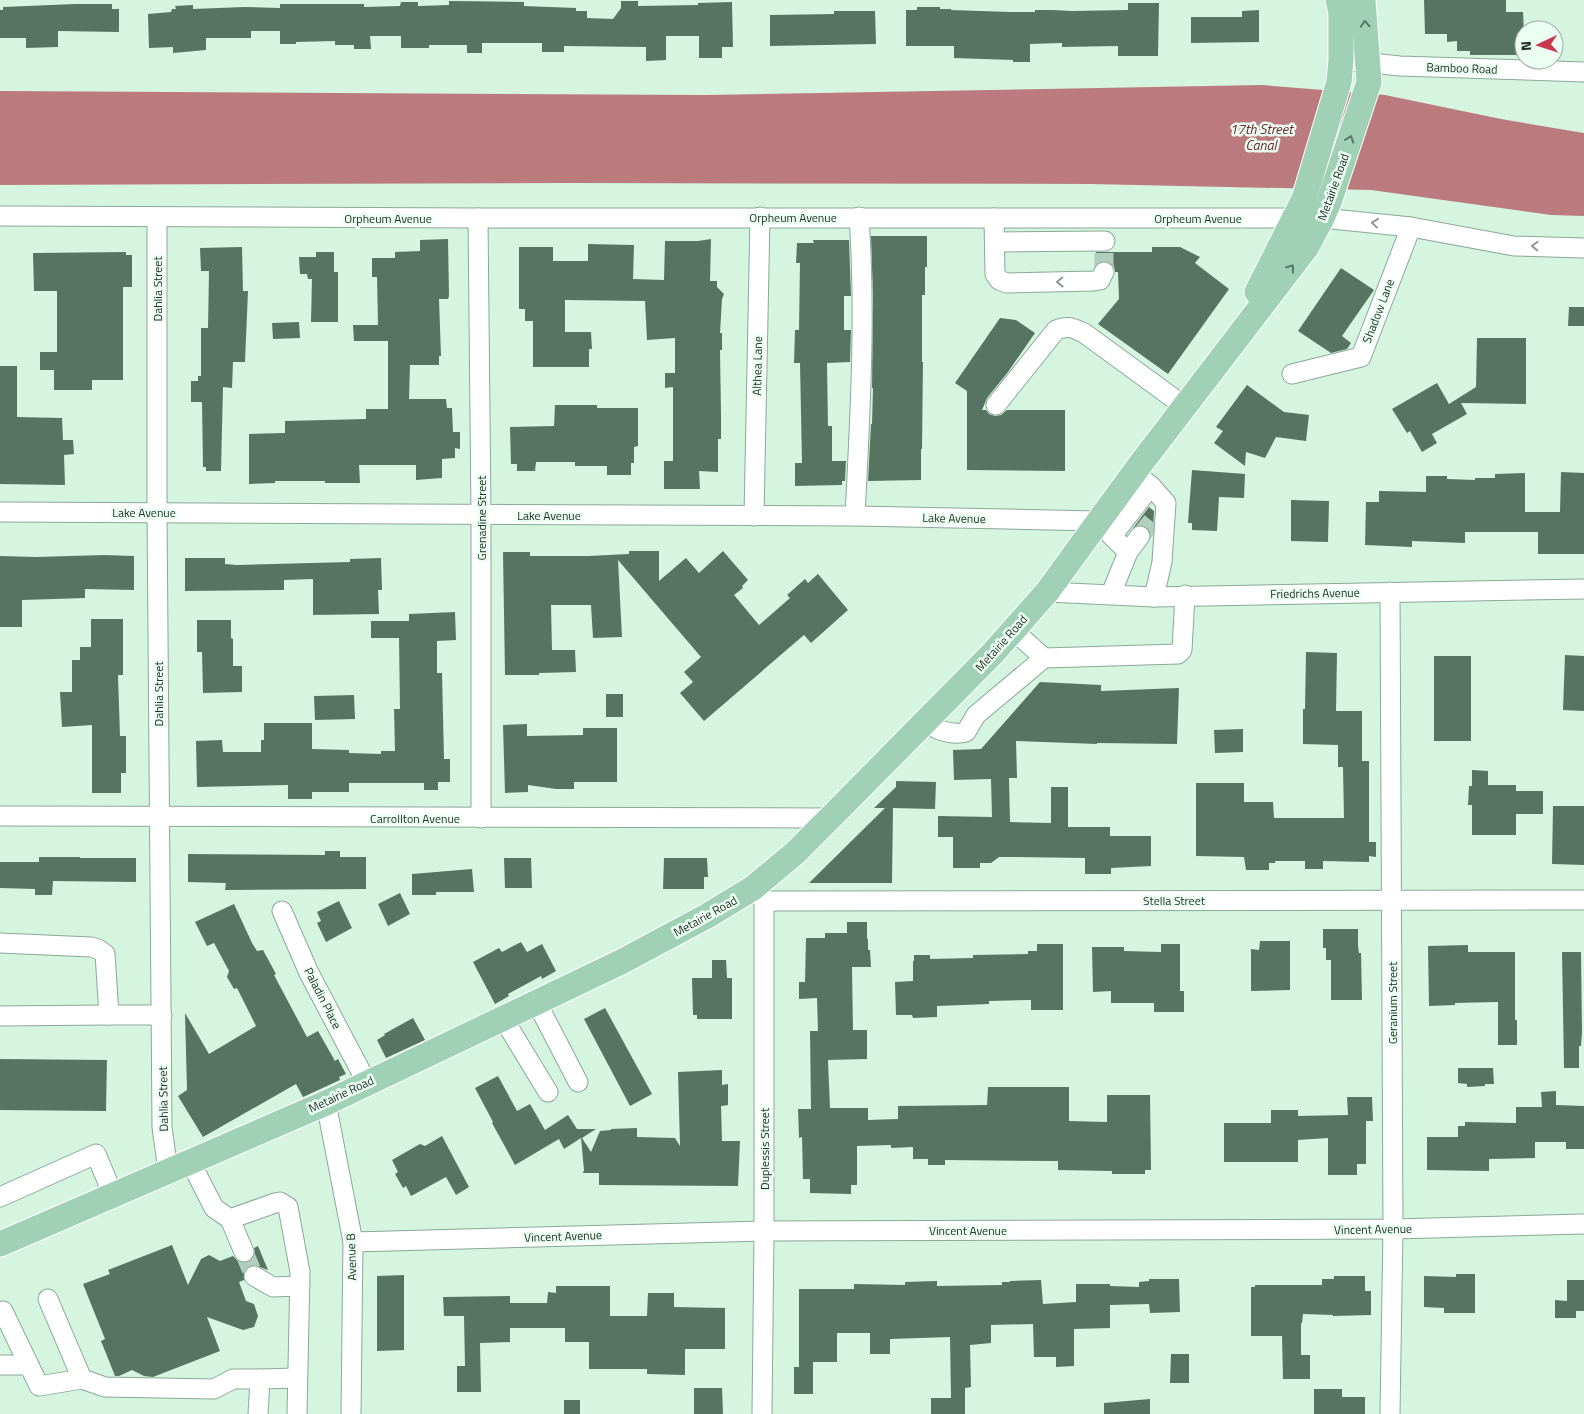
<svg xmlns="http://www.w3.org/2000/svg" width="1584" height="1414" viewBox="0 0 1584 1414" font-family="'Titillium Web',sans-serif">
<rect width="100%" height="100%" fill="#d5f5e1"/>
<path fill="#bb7b7e" d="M1262,85L1385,95L1501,119L1584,133V216L1551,215L1371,190L1090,184L564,183L0,185V91L706,95Z"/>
<g fill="#577462">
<path d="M1424,0H1506V12H1523L1524,33H1517V55H1470V51H1457V41L1447,42V34H1425Z"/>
<path d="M449,1L524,2V6L576,8V11H587V18L613,19L621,8V1H638V6L698,5V3L732,2L733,47H722V58H699V36H666V60L646,61V47L564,46V52H542V43H482V53H467V45H429V48H401V36H370L371,49H354V45H335V41L296,42V44H280V31H251V38H206V50L173,53V47L149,48L148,14L171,12L172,9H176L175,6L193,5V9L244,7L280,8V4H364V7L400,6L401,2H418V6L449,5Z"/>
<path d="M1128,3H1159L1158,56H1118V46L1062,47V43L1030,44V62H1013V60L954,58V46H906V10H917V7H940V9H951V10L1010,12H1035V10H1053L1072,11L1128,10Z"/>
<path d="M75,4H112V9H119V32L58,31V47L26,48V38H0V10H3V7Z"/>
<path d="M1259,10V42L1191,43V17H1242V11Z"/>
<path d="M834,11H875L876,44L770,46V15L834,14Z"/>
<path d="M871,236H927V267H925V295H922V362H923L922,449H921V480L868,481L871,424H872L873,388H872L873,296Z"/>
<path d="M448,239L449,296L448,299H439L441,356H439V365H410L409,399H446L447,408H452L453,432H460V449L455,448V458L442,459V478L416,480V465H359L360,483H325V481H275V483L249,484V434L285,433V421L366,419V409H388V341H354L353,325H378L377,277H372V258H395V252L420,251V240Z"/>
<path d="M711,239L710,281H717V287L724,294L722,299L720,333H722V350H720L721,415V439H718V472L699,471L700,489H664V461H673V387L665,388V373H675V338L647,340L645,301L565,300V332H591L592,349H589V367H533V321H525V309H519V247H553V261H588V244L634,245L633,279L664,280L665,241H698Z"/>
<path d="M813,240H849L851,296H844V330H851L850,362L827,363L828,426H832V461H846L845,481H842V485L795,486V463H802L800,363H794L795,330H799L800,263H796L797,243H814Z"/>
<path d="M242,247L243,291H248L245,362H233L232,388L223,387L221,471H206V467H203L202,402H191V381H198V376H201V328H208L209,271H201L200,248Z"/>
<path d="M1152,247H1180L1200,257L1195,263L1229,289L1168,374L1098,324L1119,299L1118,272H1115L1114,266L1109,262L1103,261L1097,264L1096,252H1152Z"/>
<path d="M126,252V255H132V287H123V380H92V390H54V370H40V352H57V291H34L33,253Z"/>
<path d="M316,252H334V272H338V322H311L312,279H308L307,274H300L299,257H316Z"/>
<path d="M1341,268L1374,290L1342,336L1351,343L1347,349L1331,353L1298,331Z"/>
<path d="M1569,307H1584V326H1568Z"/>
<path d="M1000,318L1016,320L1035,333L1008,372L987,398L982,410H986L989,414L995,416L1001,415L1007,410H1065V471L967,470V391L955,383Z"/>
<path d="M299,322L300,338L273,339L272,323Z"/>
<path d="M1477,338H1526V404L1461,403L1467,414L1432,434L1437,443L1422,452L1410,431L1407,433L1392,409L1437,383L1449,404L1476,387Z"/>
<path d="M0,366H17V417L62,418L63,440H73L74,454L64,455L65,485L0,484Z"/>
<path d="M1247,385L1284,412L1309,415L1306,441L1276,437L1265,458L1246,452L1245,466L1214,443L1223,431L1216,427Z"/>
<path d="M555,405H597V408H638V446L634,447V463H631V475H607V466H575V462H536L535,471H517V464H511L510,427L554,426Z"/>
<path d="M1192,470L1245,474L1244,498L1219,497L1217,531L1192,530V523H1188Z"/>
<path d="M1561,472L1584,473V554H1538V532H1465V543L1412,541V547L1365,545L1366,502H1379V491L1426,492V476H1447V479L1475,480V478H1495V474L1525,473V512H1560Z"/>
<path d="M1291,500L1329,501L1328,542L1291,541Z"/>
<path d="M1149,507L1154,511L1153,530L1151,533L1147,527L1142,525L1136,526L1133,528Z"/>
<path d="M629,551H659V581L686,558L699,573L723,551L748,580L742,586L743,588L734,595L759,625L790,598L787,595L805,579L808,583L818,574L848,610L811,643L804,635L704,721L680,693L693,682L684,672L701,657L618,560L622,637L593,638L591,605H551L552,650H575L576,672L539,673V675H505L503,552H530V556H588L629,554Z"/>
<path d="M104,555L134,556V590L85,589V598L22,600V627H0V556L36,557Z"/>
<path d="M185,558H225V564L237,565L350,562V559L381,558L382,590H378L379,614L313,615V579L284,580V590L185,591Z"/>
<path d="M455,612L456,640L437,641V673H442L444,759H450V782H438V790H424V783H349V792H312V799H288V785L197,787L196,741L222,740L223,752H261V740H264V723H312V749L349,750V753L381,754V751H395L394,709H400L399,638H371V621H409V614Z"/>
<path d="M91,619H123V675H118L120,736H126V773H121V793H92V725L62,727L60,692H72V660H80V647H91Z"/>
<path d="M197,620H231V638L233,639V666H242V692L203,693L202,652H197Z"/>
<path d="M1306,652L1337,653L1336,711H1362V761H1369V842H1376V857L1369,856V862L1323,861V869H1305V861H1275V863H1269V870H1246L1244,857L1196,856V783H1244V802H1273L1274,818H1344L1343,767H1338V745L1303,744V709H1305Z"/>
<path d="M1565,655L1584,656V711L1563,710Z"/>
<rect x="1434" y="656" width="37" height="85"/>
<path d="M1040,682L1101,685V691L1179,688L1177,744L1097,743V744L1016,741L1017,778H1009L1010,822L1051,823V787H1068V827H1110V836H1151V866L1111,868V874H1085V858L1011,857H999L991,863H980V868H953V837H938V816L992,817L991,779L954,780L953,750L981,749Z"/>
<rect x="606" y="694" width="17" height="23"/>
<path d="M354,695L355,719L315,720L314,696Z"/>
<path d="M527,724V736L583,735V728H617V782H574V789H556L528,785V792L505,793L503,725Z"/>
<path d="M1243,729V752L1215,753L1214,730Z"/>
<path d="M1472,770L1488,771V785H1516V791H1543V814H1516V835H1472V805H1468L1469,786H1472Z"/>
<path d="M896,781L936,782L935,809L893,808L892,883H809L885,808H874L896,787Z"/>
<path d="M1553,806H1584V865L1552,864Z"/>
<path d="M325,851H340V857H366V889L225,890L226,883L188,882V854L325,855Z"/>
<path d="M39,857H80V858H136V882L53,881L52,895H35V889L0,888V862H39Z"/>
<path d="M504,858H531L532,888H505Z"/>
<path d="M664,858H707L708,877H704V889H663Z"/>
<path d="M472,869L474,892H436V895H412V874Z"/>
<path d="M400,893L410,914L388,926L378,904Z"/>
<path d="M339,901L352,928L326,942L317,923L321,921L317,912Z"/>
<path d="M234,904L252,943L257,951L263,950L276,974L274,975L307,1037L318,1031L335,1061L338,1059L346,1074L339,1077L340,1080L303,1097L296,1084L203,1137L178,1096L187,1090L185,1013L209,1054L256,1026L237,988L234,989L227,977L229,971L214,943L207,946L195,922Z"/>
<path d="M847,922H867V939H868V950H870L871,967H852L853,1030H867V1059L828,1060L830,1108H868V1120L898,1119V1106L987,1105L988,1087H1069V1121L1107,1122V1095H1150L1151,1170H1145V1174H1112V1171L1058,1170V1161L945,1160V1165H928V1159H913V1147L891,1148V1145L857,1146V1185H851V1194L810,1193V1179H803L802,1137L799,1138L798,1109H811L810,1031H818L817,998L799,999V982H805L806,938H825V933H847Z"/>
<path d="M1323,929H1358V946L1359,953H1361L1362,1000H1331V960H1326V948H1323Z"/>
<path d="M1260,941H1290V990L1251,991V949L1259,950Z"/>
<path d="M521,942L527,952L542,944L556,971L542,979L541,976L508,994L509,996L495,1004L473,962L499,948L502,952Z"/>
<path d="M1037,944H1063V1010H1031V1000L989,1001V1004L937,1006V1017L913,1018L912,1015H896L895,982L913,981V961H914V955H930V959L973,958V955L1028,954V951H1037Z"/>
<path d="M1161,944H1180V991H1184V1012H1154V1003H1111V991L1093,992L1092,947H1124V951L1161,952Z"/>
<path d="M1468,945V952H1515V1020H1517V1045H1498V1002L1455,1003V1005L1429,1006L1428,946Z"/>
<path d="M1562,952H1581L1582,1032L1581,1046H1579V1068H1564Z"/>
<path d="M712,960H726L727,978H732V1019H697V1015H693L692,978H712Z"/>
<path d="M605,1008L652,1094L630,1106L584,1019Z"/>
<path d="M413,1018L425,1040L386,1058L377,1040L385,1035L384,1034Z"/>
<path d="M0,1059L107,1060L106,1111L0,1110Z"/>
<path d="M1458,1068H1493L1494,1084H1485V1086L1467,1087V1084L1458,1083Z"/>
<path d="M722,1070V1085L728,1084V1105L721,1106L722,1141H740L738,1186L599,1185V1173H583L584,1170L581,1138L564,1149L559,1139L515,1165L492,1123L493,1122L475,1088L498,1076L517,1111L530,1104L545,1130L568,1115L577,1129H596L582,1138L591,1152L600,1131L611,1130V1129L637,1128V1137L675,1138L680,1146L678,1072Z"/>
<path d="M1556,1091V1105L1584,1106V1149H1566V1142H1535V1158L1489,1159V1171L1427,1170V1137H1458V1126H1465V1122L1516,1123V1107H1542L1541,1092Z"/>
<path d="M1347,1097H1372L1373,1121H1366V1164H1357V1175H1328V1138L1298,1140V1162H1224V1123H1271V1110H1298V1116L1348,1115Z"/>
<path d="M442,1136L469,1187L456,1195L446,1177L411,1196L406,1186L403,1188L395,1174L398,1172L392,1160L420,1144L425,1146Z"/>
<path d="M172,1245L188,1285L201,1259L209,1255L220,1261L233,1256L238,1261L243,1263L248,1262L253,1258L255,1253L254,1248L258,1246L268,1270L254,1265L249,1266L244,1271V1280L239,1282L246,1301L254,1304L258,1316L254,1327L243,1330L207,1317L220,1351L153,1377L144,1376L132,1370L119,1376H115L101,1341L105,1339L83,1284L110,1274L108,1270Z"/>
<path d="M1456,1274H1475V1313H1444V1308L1424,1307V1276L1456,1277Z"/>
<path d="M404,1275V1350L377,1351V1276Z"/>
<path d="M1334,1276H1365V1291H1371V1315L1333,1316V1315L1303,1314L1302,1323H1301V1355H1310V1379H1283L1282,1336H1251V1287H1255V1285H1322V1279H1334Z"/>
<path d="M1149,1279H1179L1180,1312L1150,1313L1149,1304L1110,1305V1328L1074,1329V1366L1056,1367V1357H1034L1033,1324L991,1325V1343L970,1345L971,1387L965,1388V1414H931V1398H951L950,1337L890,1339V1354H870V1333H837V1362H813V1394H794V1367H799V1289H854V1284L905,1285V1282L937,1281V1286L1002,1285V1282H1010V1281L1041,1280L1043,1304L1076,1302V1284H1110V1286L1139,1287V1282L1149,1281Z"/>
<path d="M1567,1280H1584V1311H1576V1318H1555V1300L1567,1301Z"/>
<path d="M556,1286H610V1316H647L648,1293H674V1307L725,1308V1349H685V1375L647,1374V1369H589V1342H565V1328H510V1342L480,1343L481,1392H457V1366H465L464,1316H444L443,1297L510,1296V1303H547L548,1292L556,1293Z"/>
<path d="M1171,1354H1189V1383H1170Z"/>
<path d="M694,1388H722L723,1414H694Z"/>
<path d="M1314,1389H1342V1397H1365V1414H1314Z"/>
<path d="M1150,1399V1414H1104V1403Z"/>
<rect x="564" y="1400" width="16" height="14"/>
</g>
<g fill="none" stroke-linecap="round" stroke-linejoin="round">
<g stroke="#b2cebc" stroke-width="19" stroke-dasharray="19 9" stroke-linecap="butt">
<path d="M1104,272V251"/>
<path d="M1140,536L1158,514"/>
<path d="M244,1252L254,1276"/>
</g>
<g stroke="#8aa996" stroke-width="21">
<g id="minor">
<path d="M1341,60L1400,66L1584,72"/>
<path d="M0,216L478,218H1322L1411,227L1514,246L1584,248"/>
<path d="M157,217V512L162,1127L168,1171"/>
<path d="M478,218L481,514V818"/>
<path d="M994,218L995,274L999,280L1007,283L1094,281L1100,280L1104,272"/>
<path d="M995,242L1105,241"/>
<path d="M1292,374L1361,357L1411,227"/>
<path d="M996,405L1056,330C1069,325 1073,328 1084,333L1184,406"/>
<path d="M1134,472L1151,486L1166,503L1162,562L1154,597"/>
<path d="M0,512L855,516L1097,521L1128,552L1111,594"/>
<path d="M754,516L760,217"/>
<path d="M855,516C860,416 866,317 859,217"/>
<path d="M1112,536L1151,486"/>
<path d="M1128,552L1140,536"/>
<path d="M1047,592L1154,597L1584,589"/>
<path d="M1013,630L1044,658L1178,654L1182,650L1185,595"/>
<path d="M925,722C936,730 953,736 966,732L976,715L1044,658"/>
<path d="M0,816L830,818"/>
<path d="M756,891L764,901V1231L762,1414"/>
<path d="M764,901L1584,900"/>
<path d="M282,911L309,973L367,1083"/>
<path d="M0,943L91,947L98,949L105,954L109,1015H162"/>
<path d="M536,1001L578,1082"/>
<path d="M0,1016L109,1015"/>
<path d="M503,1018L548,1092"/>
<path d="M326,1103L353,1242L351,1414"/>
<path d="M190,1161L214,1208L230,1219L275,1203L280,1202L288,1207L300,1272L297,1414"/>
<path d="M0,1197L96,1154L113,1195"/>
<path d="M230,1219L244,1252"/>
<path d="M353,1242L764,1231L1393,1229L1584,1224"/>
<path d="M254,1276L273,1287L300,1286"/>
<path d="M48,1299L82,1379"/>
<path d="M3,1311L39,1386L82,1379L105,1387L214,1389L233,1379H260"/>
<path d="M0,1365H29"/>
<path d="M258,1414L260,1379L297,1378"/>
<path d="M1390,1414L1393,1229L1390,592"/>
</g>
</g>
<g stroke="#fff" stroke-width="27">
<g id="major">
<path d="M1257,292L1304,199L1339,82L1341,60V13L1338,0"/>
<path d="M0,1244L326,1103L621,962L707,916L753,888L795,853L830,818L993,653L1047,592L1139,466L1306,248L1322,218L1329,202L1369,82L1363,0"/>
</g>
</g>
<use href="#minor" stroke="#fff" stroke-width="19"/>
<use href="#major" stroke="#a0d0b5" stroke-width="25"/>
</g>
<defs><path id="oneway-chevron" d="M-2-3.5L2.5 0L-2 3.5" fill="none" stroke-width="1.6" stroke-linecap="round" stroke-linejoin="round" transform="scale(1.25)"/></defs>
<g stroke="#5c7868">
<use href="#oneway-chevron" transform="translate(1365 24) rotate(-93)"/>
<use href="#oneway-chevron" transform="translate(1350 139) rotate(-71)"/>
<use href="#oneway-chevron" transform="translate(1291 268) rotate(-52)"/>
</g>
<g stroke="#929894">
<use href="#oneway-chevron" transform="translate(1375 223) rotate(-174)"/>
<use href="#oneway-chevron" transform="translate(1535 246) rotate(-178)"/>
<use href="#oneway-chevron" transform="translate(1060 282) rotate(179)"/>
</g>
<g text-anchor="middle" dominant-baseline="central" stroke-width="5" stroke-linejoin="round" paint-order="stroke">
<g font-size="12" fill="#243029" stroke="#ebfff2">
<text transform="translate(1462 68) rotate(2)">Bamboo Road</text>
<text transform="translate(1333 187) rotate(-70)">Metairie Road</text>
<text x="793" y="217">Orpheum Avenue</text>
<text x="388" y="218">Orpheum Avenue</text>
<text x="1198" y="218">Orpheum Avenue</text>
<text transform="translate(157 289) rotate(-90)">Dahlia Street</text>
<text transform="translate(1378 311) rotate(-69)">Shadow Lane</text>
<text transform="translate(757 366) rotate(-89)">Althea Lane</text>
<text x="144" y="512">Lake Avenue</text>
<text x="549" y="515">Lake Avenue</text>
<text transform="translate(481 518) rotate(-90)">Grenadine Street</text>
<text transform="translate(954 518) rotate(1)">Lake Avenue</text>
<text transform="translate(1315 593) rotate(-1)">Friedrichs Avenue</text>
<text transform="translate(1001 643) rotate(-48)">Metairie Road</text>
<text transform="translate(158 694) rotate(-90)">Dahlia Street</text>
<text x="415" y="818">Carrollton Avenue</text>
<text x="1174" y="900">Stella Street</text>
<text transform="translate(705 916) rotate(-29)">Metairie Road</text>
<text transform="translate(323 998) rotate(63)">Paladin Place</text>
<text transform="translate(1392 1003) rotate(-90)">Geranium Street</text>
<text transform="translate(341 1094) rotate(-25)">Metairie Road</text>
<text transform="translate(163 1099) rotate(-91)">Dahlia Street</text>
<text transform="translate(764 1149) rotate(-90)">Duplessis Street</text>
<text transform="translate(1373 1229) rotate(-1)">Vincent Avenue</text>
<text x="968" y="1230">Vincent Avenue</text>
<text transform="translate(563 1236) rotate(-2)">Vincent Avenue</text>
<text transform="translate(351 1257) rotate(-92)">Avenue B</text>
</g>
<g font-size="14" font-style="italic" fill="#6d1f2a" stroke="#ebfff2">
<text x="1261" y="128">17th Street<tspan x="1261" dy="16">Canal</tspan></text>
</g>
</g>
<g transform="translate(1539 45) rotate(266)"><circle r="24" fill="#ebfff2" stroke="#9baca2"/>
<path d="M0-4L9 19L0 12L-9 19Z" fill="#c8384e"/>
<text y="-8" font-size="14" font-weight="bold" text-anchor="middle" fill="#243029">N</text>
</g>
</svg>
